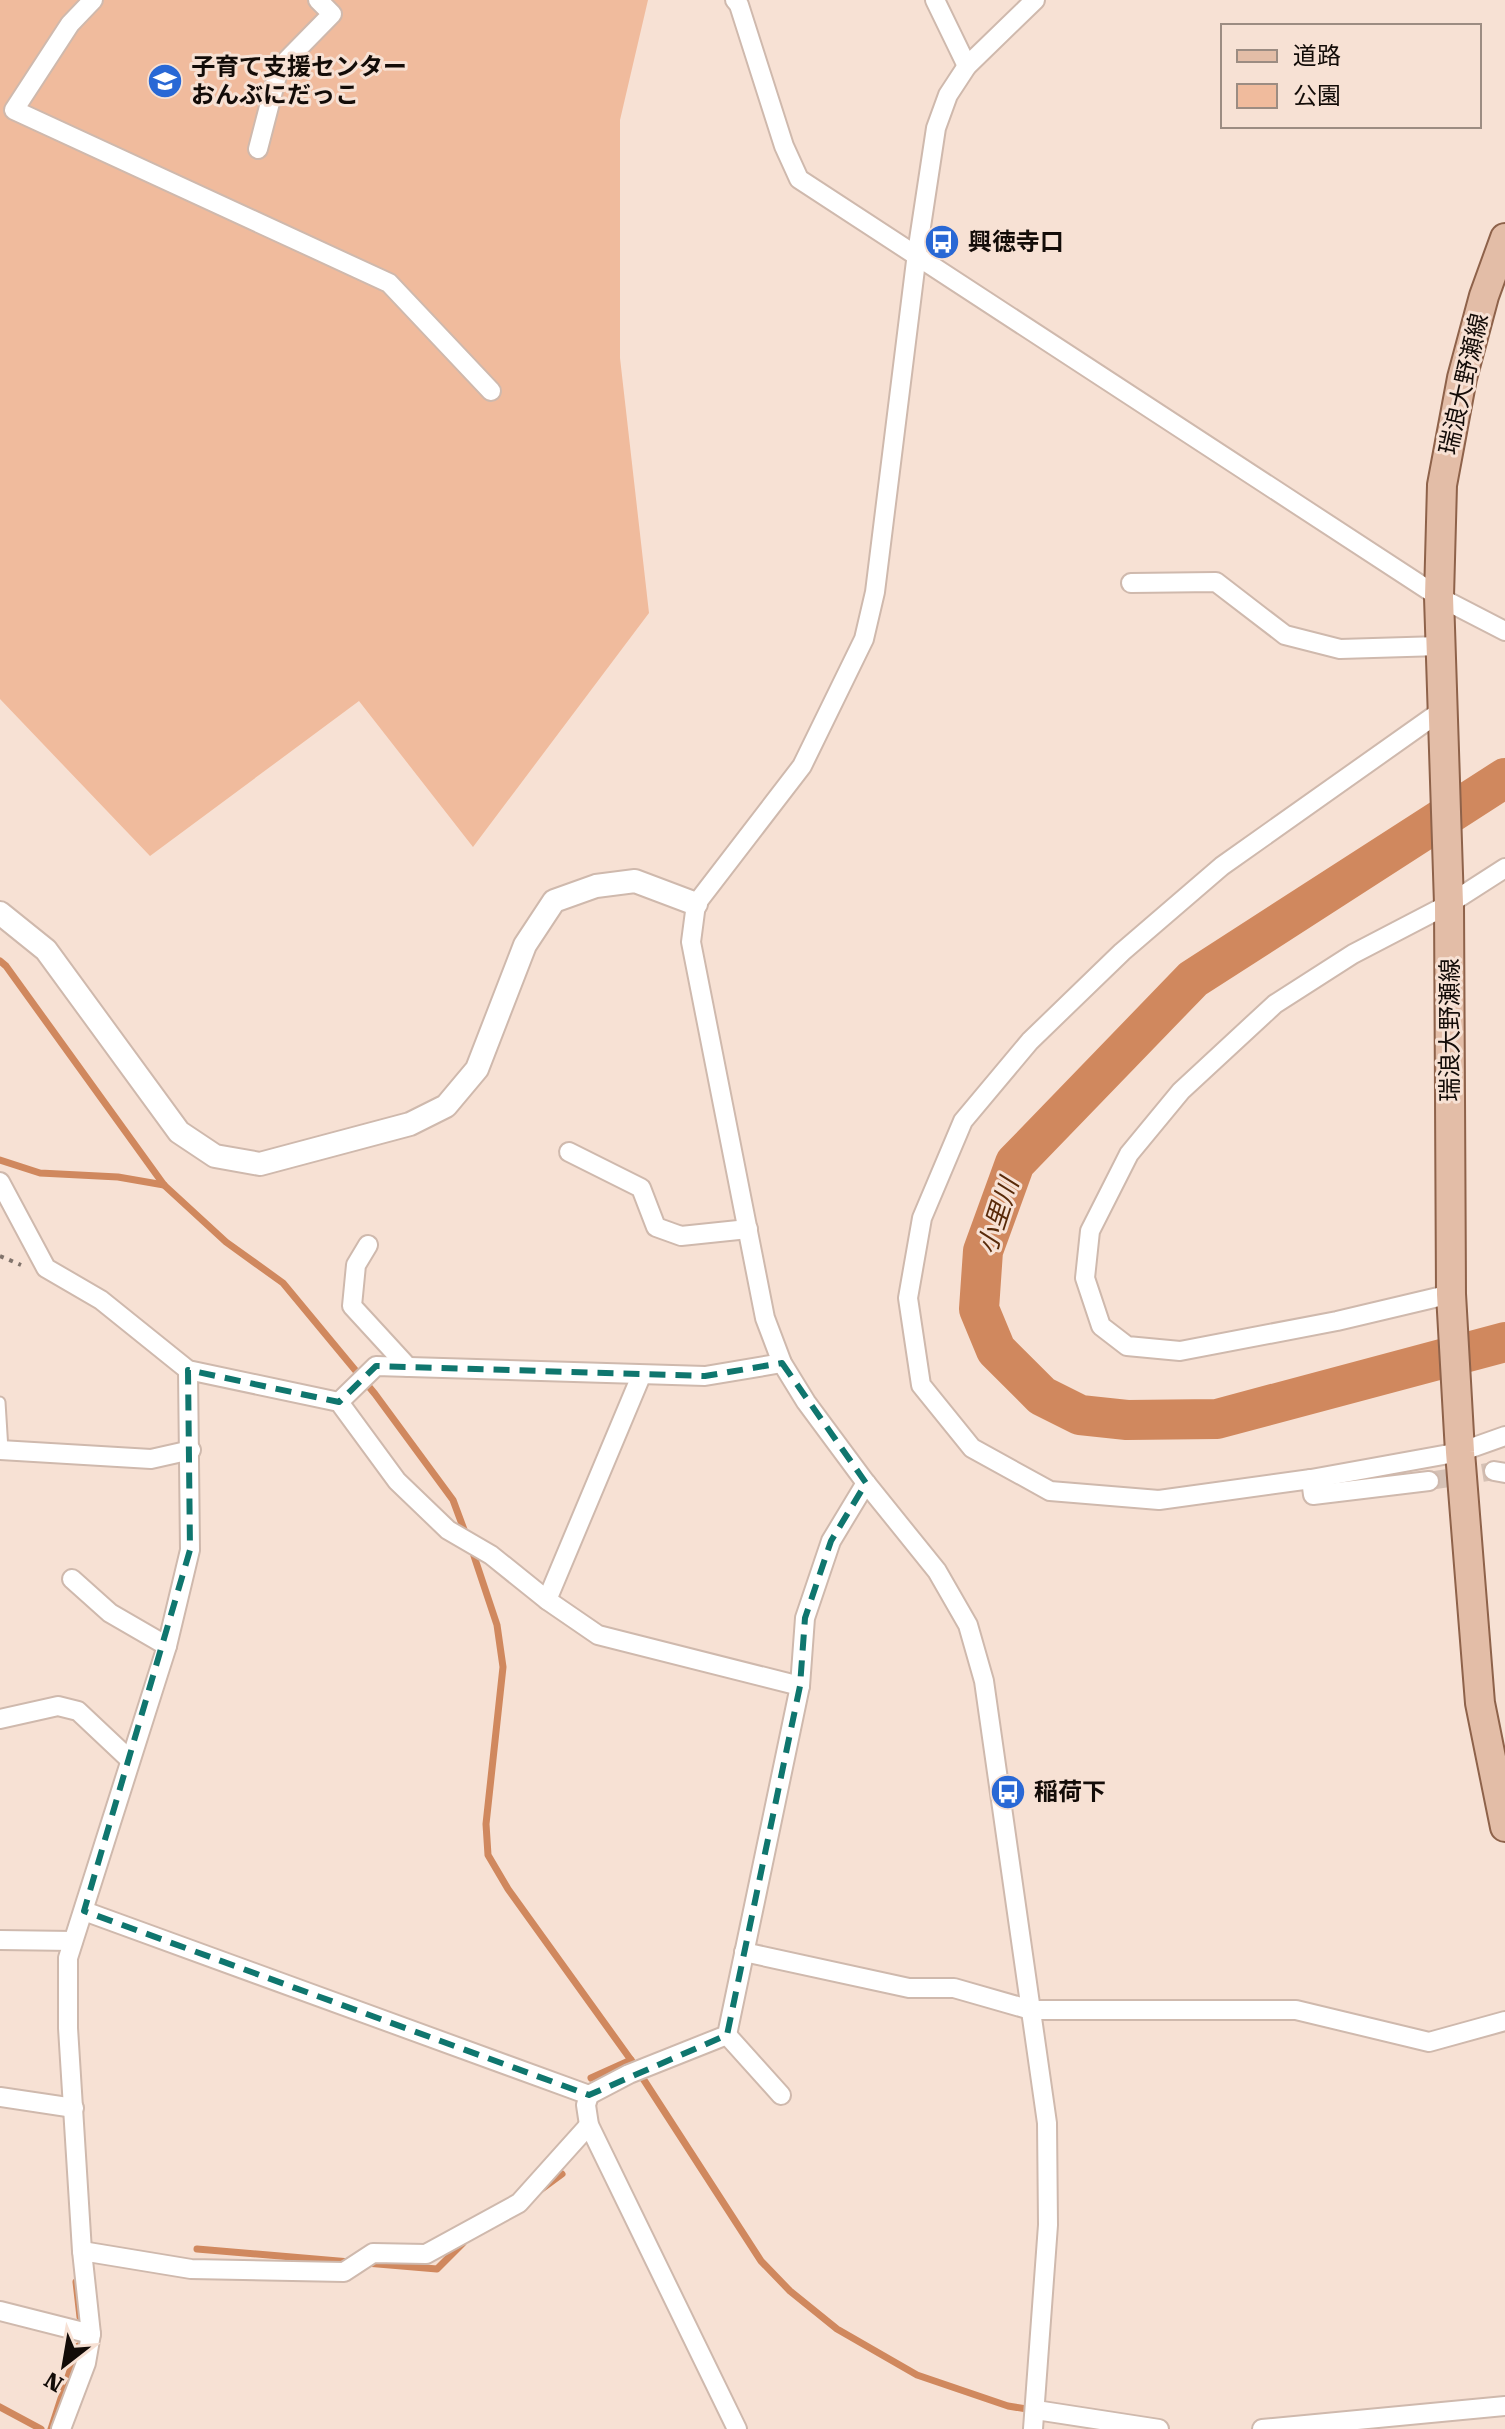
<svg xmlns="http://www.w3.org/2000/svg" width="1505" height="2429" viewBox="0 0 1505 2429" font-family="'Roboto Serif','Noto Sans JP',serif">
<rect width="100%" height="100%" fill="#f7e1d4"/>
<path fill="#f0bb9d" d="M0,0H648L620,120V358L649,613L473,847L359,701L150,856L0,699Z"/>
<g fill="none" stroke-linecap="round" stroke-linejoin="round">
<g stroke="#d0885e" stroke-width="7">
<path d="M0,961L6,966L164,1185L226,1242L283,1283L375,1394L453,1500L466,1535"/>
<path d="M0,1160L40,1173L118,1177L164,1185"/>
<path d="M471,1547L497,1625L503,1667L486,1824L488,1855L508,1889L631,2060L761,2261L790,2291L837,2329L917,2375L1008,2406L1033,2410"/>
<path d="M591,2078L631,2060"/>
<path d="M539,2191L562,2174"/>
<path d="M197,2249L350,2262"/>
<path d="M366,2263L437,2269L463,2243"/>
<path d="M76,2282L80,2317"/>
<path d="M0,2407L41,2429"/>
<path d="M51,2429L78,2346"/>
</g>
<path stroke="#d0885e" stroke-width="40" d="M1505,778L1193,979L1015,1163L983,1251L979,1309L996,1350L1042,1396L1080,1415L1127,1420L1217,1419L1505,1342"/>
<path stroke="#d5c1b5" stroke-width="18" stroke-dasharray="18 9" stroke-linecap="butt" d="M1429,1481L1494,1471"/>
<g stroke="#cfb9ad" stroke-width="13">
<path id="service" d="M0,1402L3,1450"/>
</g>
<g stroke="#cfb9ad" stroke-width="22">
<g id="minor">
<path d="M93,0L70,24L14,110L389,283L491,391"/>
<path d="M735,0L739,5L784,146L799,179L1439,597L1505,631"/>
<path d="M935,0L967,66"/>
<path d="M258,149L279,68L332,14L318,0"/>
<path d="M1131,583L1216,582L1285,635L1340,649L1440,646"/>
<path d="M1441,711L1222,866L1122,952L1030,1041L963,1121L922,1218L908,1298L921,1385L972,1448L1050,1491L1159,1500L1311,1479L1460,1452L1505,1436"/>
<path d="M569,1152L641,1188L656,1227L681,1236L748,1229"/>
<path d="M0,1182L46,1268L101,1300L188,1370L339,1402L397,1481L448,1530L491,1555L547,1600L598,1635L800,1686"/>
<path d="M368,1245L356,1265L352,1306L408,1367"/>
<path d="M1451,1294L1337,1321L1180,1351L1127,1346L1101,1326L1085,1278L1090,1231L1129,1154L1181,1091L1275,1004L1353,954L1449,904L1505,868"/>
<path d="M339,1402L376,1366L705,1376L782,1363"/>
<path d="M0,1450L151,1459L191,1450"/>
<path d="M1494,1471L1505,1473"/>
<path d="M1311,1479L1313,1495L1429,1481"/>
<path d="M72,1579L110,1613L167,1646"/>
<path d="M547,1600L641,1376"/>
<path d="M0,1719L58,1706L78,1711L129,1759"/>
<path d="M84,1911L589,2095L629,2074L727,2035L800,1686L805,1618L831,1541L866,1483"/>
<path d="M0,1940L73,1941"/>
<path d="M744,1952L909,1988H954L1031,2010H1296L1429,2042L1505,2021"/>
<path d="M727,2035L781,2095"/>
<path d="M589,2095L586,2105L589,2125L737,2429"/>
<path d="M0,2097L74,2108"/>
<path d="M82,2251L191,2269L344,2272L373,2253L426,2254L519,2203L589,2125"/>
<path d="M0,2311L91,2334"/>
<path d="M1036,2410L1159,2429"/>
<path d="M61,2429L86,2363L91,2334L82,2251L68,2028V1958L167,1646L190,1550L188,1370"/>
<path d="M1033,2429L1048,2225L1047,2123L984,1681L968,1625L937,1571L866,1483L806,1402L782,1363L765,1318L691,942L696,904L802,766L864,639L875,592L917,253L936,128L948,95L967,66L1035,0"/>
<path d="M1262,2429L1505,2406"/>
</g>
</g>
<g stroke="#cfb9ad" stroke-width="26">
<path id="tertiary" d="M0,913L46,950L179,1132L215,1156L260,1164L410,1124L446,1106L477,1069L525,945L554,901L596,886L635,881L696,904"/>
</g>
<g stroke="#8e624a" stroke-width="32">
<path id="primary" d="M1505,238L1484,296L1462,378L1442,485L1439,597L1449,904L1451,1294L1460,1452L1480,1703L1505,1827"/>
</g>
<path stroke="#81736b" stroke-width="4" stroke-dasharray="4 6" stroke-linecap="butt" d="M0,1256L21,1265"/>
<use href="#service" stroke="#fff" stroke-width="9"/>
<use href="#minor" stroke="#fff" stroke-width="18"/>
<use href="#tertiary" stroke="#fff" stroke-width="22"/>
<use href="#primary" stroke="#e3bda7" stroke-width="28"/>
</g>
<path fill="none" stroke="#0f766e" stroke-width="6" stroke-dasharray="16 10" stroke-linejoin="round" d="M782,1363L866,1483L831,1541L805,1618L800,1686L727,2035L589,2095L84,1911L190,1550L188,1370L339,1402L376,1366L705,1376Z"/>
<defs>
<g id="school-disc" transform="scale(1.8)"><circle r="9.5" fill="#2968d5" stroke="#f7e1d4"/><path d="M0-5L7-2L0 1L-7-2ZM-4 1L0 2.5L4 1V4Q0 6-4 4Z" fill="#fff"/></g>
<g id="bus-disc" transform="scale(1.8)"><circle r="9.5" fill="#2968d5" stroke="#f7e1d4"/><path d="M-5-6H5V4H4V6H2V4H-2V6H-4V4H-5ZM-3.5-4V0h7V-4ZM-3.5 1.2v1.5H-2V1.2ZM2 1.2v1.5H3.5V1.2Z" fill="#fff"/></g>
</defs>
<g fill-rule="evenodd">
<use href="#school-disc" x="165" y="81"/>
<use href="#bus-disc" x="942" y="242"/>
<use href="#bus-disc" x="1008" y="1792"/>
</g>
<g text-anchor="middle" dominant-baseline="central" stroke-width="6" stroke-linejoin="round" paint-order="stroke">
<g font-size="24" font-weight="bold" fill="#130c08" stroke="#f7e1d4" text-anchor="start">
<text x="191" y="67">子育て支援センター<tspan x="191" dy="28">おんぶにだっこ</tspan></text>
<text x="968" y="242">興徳寺口</text>
<text x="1034" y="1792">稲荷下</text>
</g>
<g font-size="24" fill="#130c08" stroke="#f7e1d4">
<text transform="translate(1464 384) rotate(-77)">瑞浪大野瀬線</text>
<text transform="translate(1450 1030) rotate(-90)">瑞浪大野瀬線</text>
</g>
<g font-size="26" font-style="italic" fill="#592a09" stroke="#f7e1d4">
<text transform="translate(998 1216) rotate(-72)">小里川</text>
</g>
</g>
<rect x="1221" y="24" width="260" height="104" fill="#f7e1d4" stroke="#9c8c82" stroke-width="2"/>
<rect x="1237" y="50" width="40" height="12" fill="#e3bda7" stroke="#9c8c82" stroke-width="2"/>
<text x="1293" y="64" font-size="24" fill="#130c08">道路</text>
<rect x="1237" y="84" width="40" height="24" fill="#f0bb9d" stroke="#9c8c82" stroke-width="2"/>
<text x="1293" y="104" font-size="24" fill="#130c08">公園</text>
<g transform="translate(64 2365) rotate(211)" stroke="#f7e1d4" stroke-width="6" paint-order="stroke">
<path d="M0-6L14 30L0 20L-14 30Z" fill="#130c08"/>
<text y="-12" font-size="22" font-weight="bold" text-anchor="middle" fill="#130c08">N</text>
</g>
</svg>
